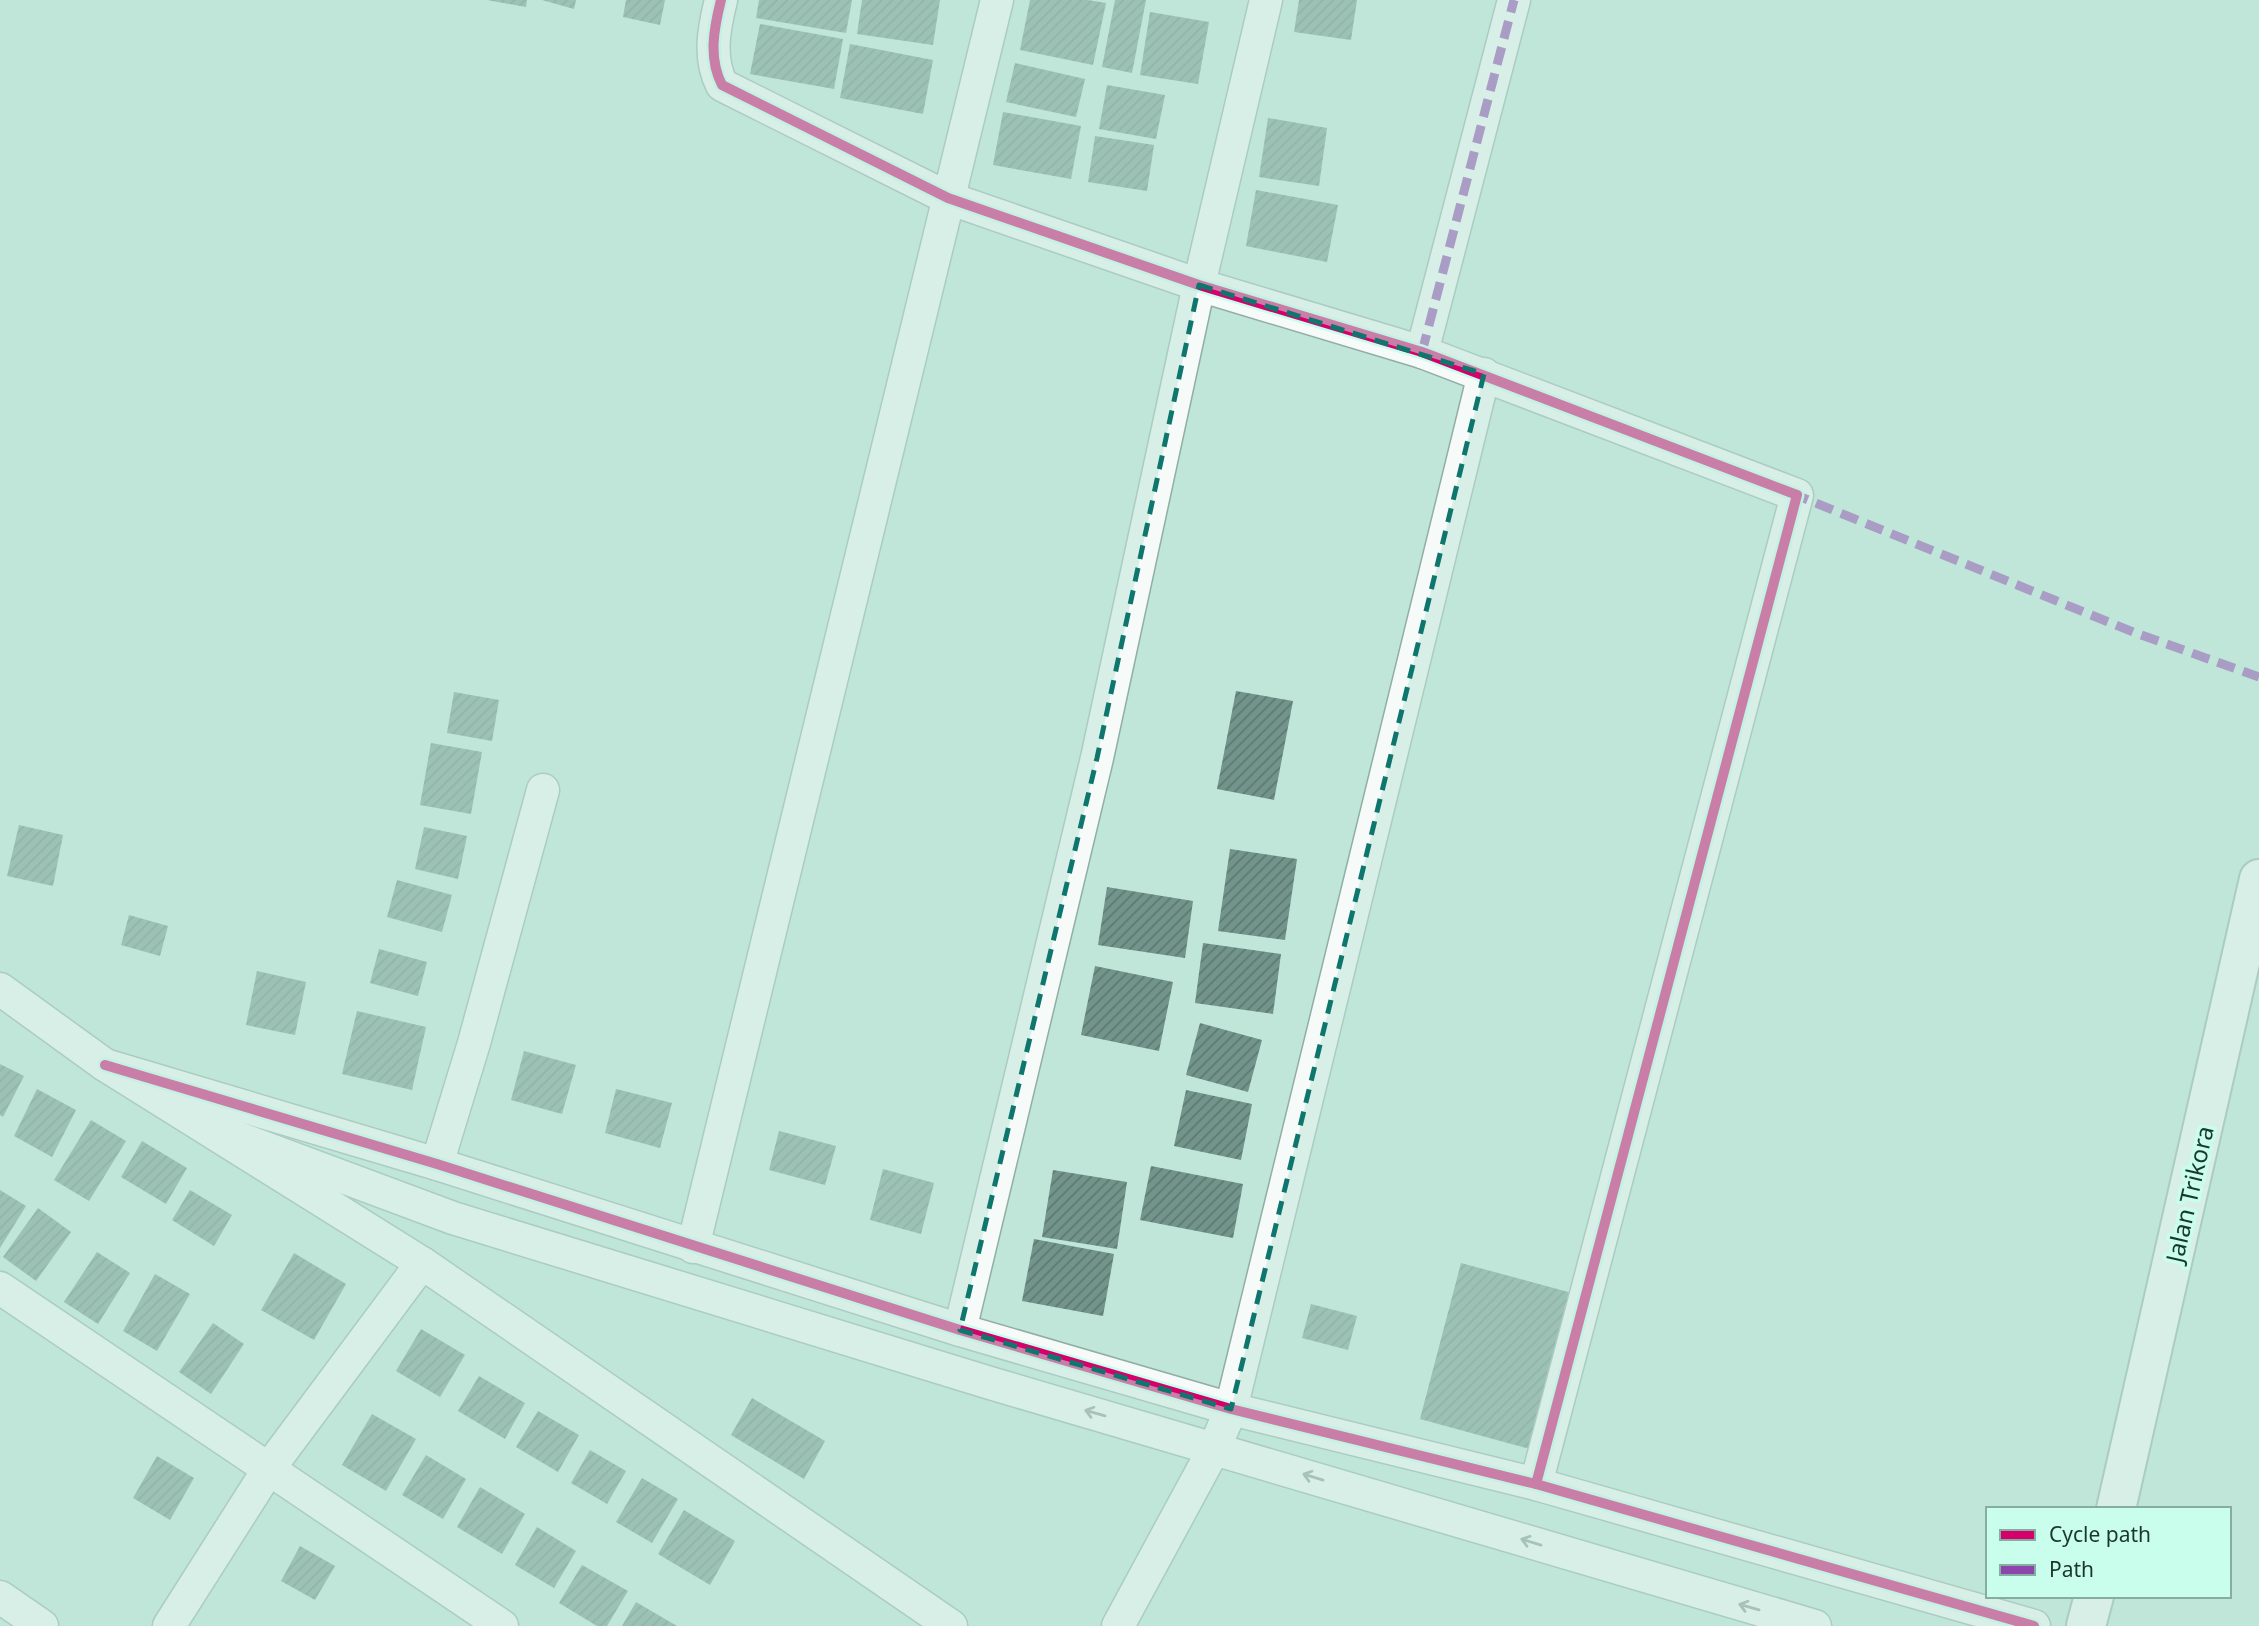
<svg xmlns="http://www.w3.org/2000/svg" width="2259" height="1626" viewBox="0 0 2259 1626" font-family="'Noto Sans',sans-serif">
<defs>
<pattern id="building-hatch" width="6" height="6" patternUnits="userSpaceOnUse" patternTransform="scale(1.75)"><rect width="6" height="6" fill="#72948a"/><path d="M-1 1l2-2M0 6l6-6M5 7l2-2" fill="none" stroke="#5d7a71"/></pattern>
</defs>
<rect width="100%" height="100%" fill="#c0e5d9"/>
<g fill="url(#building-hatch)">
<path d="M487,0H527L526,7Z"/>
<path d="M542,0H576L574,9Z"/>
<path d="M626,0H665L660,25L623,17Z"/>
<path d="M759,0H852L846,33L756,18Z"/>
<path d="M862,0H940L933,45L857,34Z"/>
<path d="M1030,0H1088L1106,3L1093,65L1020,50Z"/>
<path d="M1115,0H1146L1132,73L1102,67Z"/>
<path d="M1299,0H1357L1351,40L1294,32Z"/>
<path d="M1150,12L1209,22L1198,84L1140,75Z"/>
<path d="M760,24L843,39L834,89L750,74Z"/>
<path d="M850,44L933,60L923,114L840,98Z"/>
<path d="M1015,63L1085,79L1076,117L1006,102Z"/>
<path d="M1107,85L1165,95L1156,139L1099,129Z"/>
<path d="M1003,112L1081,126L1071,179L993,165Z"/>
<path d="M1268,118L1327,128L1319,186L1259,177Z"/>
<path d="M1095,136L1154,145L1147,191L1088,182Z"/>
<path d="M1256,190L1338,205L1327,262L1246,246Z"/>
<path d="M1236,691L1293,701L1274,800L1217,789Z"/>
<path d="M454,692L499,700L492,741L447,733Z"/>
<path d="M431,743L482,752L471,814L420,805Z"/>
<path d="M19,825L63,835L53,886L7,876Z"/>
<path d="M424,827L467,836L458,879L415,869Z"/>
<path d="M1230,849L1297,859L1285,940L1218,931Z"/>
<path d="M397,880L452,895L442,932L387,917Z"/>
<path d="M1107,887L1193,901L1185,958L1098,945Z"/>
<path d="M129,915L168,926L160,956L121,945Z"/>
<path d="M1203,943L1281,954L1273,1014L1195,1003Z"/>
<path d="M379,949L427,962L418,996L370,983Z"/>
<path d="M1095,966L1173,982L1159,1051L1081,1035Z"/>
<path d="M257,971L306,982L295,1035L246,1025Z"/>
<path d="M357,1011L426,1027L412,1090L342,1074Z"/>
<path d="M1200,1023L1262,1040L1248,1092L1186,1075Z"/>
<path d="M524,1051L576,1065L562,1114L511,1100Z"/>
<path d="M0,1064L24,1076L3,1117L0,1115Z"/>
<path d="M37,1089L76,1110L52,1157L14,1136Z"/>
<path d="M616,1089L672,1103L660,1148L605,1133Z"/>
<path d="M1186,1090L1252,1104L1241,1160L1174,1146Z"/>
<path d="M91,1120L126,1141L89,1201L54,1180Z"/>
<path d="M779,1131L836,1146L825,1185L769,1170Z"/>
<path d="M142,1141L187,1168L166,1204L121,1177Z"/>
<path d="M1151,1166L1243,1184L1233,1238L1140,1220Z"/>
<path d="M883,1169L934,1183L921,1234L870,1220Z"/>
<path d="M1053,1170L1127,1182L1117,1249L1042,1237Z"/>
<path d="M0,1190L26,1206L0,1248Z"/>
<path d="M190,1190L232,1215L214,1246L172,1220Z"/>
<path d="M38,1208L71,1232L36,1281L3,1257Z"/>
<path d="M1034,1239L1114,1254L1103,1316L1022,1301Z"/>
<path d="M97,1252L130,1273L98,1324L64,1302Z"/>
<path d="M294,1253L346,1284L314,1340L261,1310Z"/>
<path d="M1461,1263L1572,1293L1530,1449L1420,1419Z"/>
<path d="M155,1274L190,1294L157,1351L123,1331Z"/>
<path d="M1311,1304L1357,1316L1348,1350L1302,1338Z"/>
<path d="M213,1323L244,1344L211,1394L179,1372Z"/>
<path d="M421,1329L465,1355L440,1397L396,1371Z"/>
<path d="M479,1376L525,1403L505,1439L458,1411Z"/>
<path d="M752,1398L825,1441L804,1479L731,1435Z"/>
<path d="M538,1411L579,1435L558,1472L516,1447Z"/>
<path d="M372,1414L416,1439L386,1491L342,1465Z"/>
<path d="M590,1450L626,1471L607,1504L571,1483Z"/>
<path d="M426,1455L466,1479L443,1519L402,1495Z"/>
<path d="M157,1456L194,1478L170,1520L133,1498Z"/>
<path d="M642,1478L678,1499L652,1543L616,1522Z"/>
<path d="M480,1487L525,1514L502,1554L457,1527Z"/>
<path d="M684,1510L735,1541L710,1585L658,1554Z"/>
<path d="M537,1527L576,1551L554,1588L515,1565Z"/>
<path d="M300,1546L335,1566L315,1600L281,1581Z"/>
<path d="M582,1565L628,1591L607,1626H597L559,1603Z"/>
<path d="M636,1602L677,1626H622Z"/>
</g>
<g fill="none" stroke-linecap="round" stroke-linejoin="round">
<g stroke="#91aea5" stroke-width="35">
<g id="minor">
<path d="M721,0C714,28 708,58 722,85L948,198L1199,285L1422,352L1797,495L1536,1484"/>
<path d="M1422,352L1514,0"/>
<path d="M0,989L105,1065L422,1263L951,1626"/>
<path d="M105,1065L437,1164L960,1330L1231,1409L1536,1484L2034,1626"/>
<path d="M206,1126L453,1218L990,1383L1815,1626"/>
<path d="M437,1164L474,1043L543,790"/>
<path d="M693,1247L997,0"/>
<path d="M0,1288L502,1626"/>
<path d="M960,1330L1097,758L1199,285L1266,0"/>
<path d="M0,1597L42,1626"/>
<path d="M169,1626L270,1467L422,1263"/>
<path d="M1118,1626L1215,1447L1231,1409L1484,374"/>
</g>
</g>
<g stroke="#91aea5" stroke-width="42">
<g id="primary">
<path d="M2116,1509L2259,879"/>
<path d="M2086,1626L2094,1596"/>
</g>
</g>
<use href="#minor" stroke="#f6fbf9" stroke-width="32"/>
<use href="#primary" stroke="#f6fbf9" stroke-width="38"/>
<g stroke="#8e44ad" stroke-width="9" stroke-dasharray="18 9" stroke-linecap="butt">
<path d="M1422,352L1514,0"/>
<path d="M1791,493L2133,632L2259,677"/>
</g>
<g stroke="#c9feec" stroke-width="15">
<g id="cycleway">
<path d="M721,0C714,28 708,58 722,85L948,198L1199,285L1422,352L1797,495L1536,1484"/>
<path d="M105,1065L437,1164L960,1330L1231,1409L1536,1484L2034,1626"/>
</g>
</g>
<use href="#cycleway" stroke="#d6006c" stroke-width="10"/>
</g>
<defs><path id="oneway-shaft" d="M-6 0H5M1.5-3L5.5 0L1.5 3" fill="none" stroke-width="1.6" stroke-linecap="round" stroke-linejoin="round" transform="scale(1.75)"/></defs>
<g stroke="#889894">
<use href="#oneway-shaft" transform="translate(1095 1413) rotate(-164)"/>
<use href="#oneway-shaft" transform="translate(1313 1477) rotate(-163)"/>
<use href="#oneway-shaft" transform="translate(1531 1542) rotate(-163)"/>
<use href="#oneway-shaft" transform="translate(1749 1607) rotate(-164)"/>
</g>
<path d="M0 0H2259V1626H0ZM1199,285L1484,374L1231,1409L960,1330L1097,758Z" fill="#c0e5d9" fill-opacity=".55" fill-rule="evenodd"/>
<path fill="none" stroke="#0f766e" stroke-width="5" stroke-dasharray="14 9" stroke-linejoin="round" d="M1199,285L1484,374L1231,1409L960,1330L1097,758Z"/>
<g text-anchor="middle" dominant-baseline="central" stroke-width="7" stroke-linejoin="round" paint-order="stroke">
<g font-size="24" fill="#1b362e" stroke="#c9feec">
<text transform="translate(2189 1194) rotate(-77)">Jalan Trikora</text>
</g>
</g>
<rect x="1986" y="1507" width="245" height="91" fill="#c9feec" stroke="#83aea0" stroke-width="2"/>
<rect x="2000" y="1530" width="35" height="10" fill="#d6006c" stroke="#83aea0" stroke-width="2"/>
<text x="2049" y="1542" font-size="21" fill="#1b362e">Cycle path</text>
<rect x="2000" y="1565" width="35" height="10" fill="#8e44ad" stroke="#83aea0" stroke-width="2"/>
<text x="2049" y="1577" font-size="21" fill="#1b362e">Path</text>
</svg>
